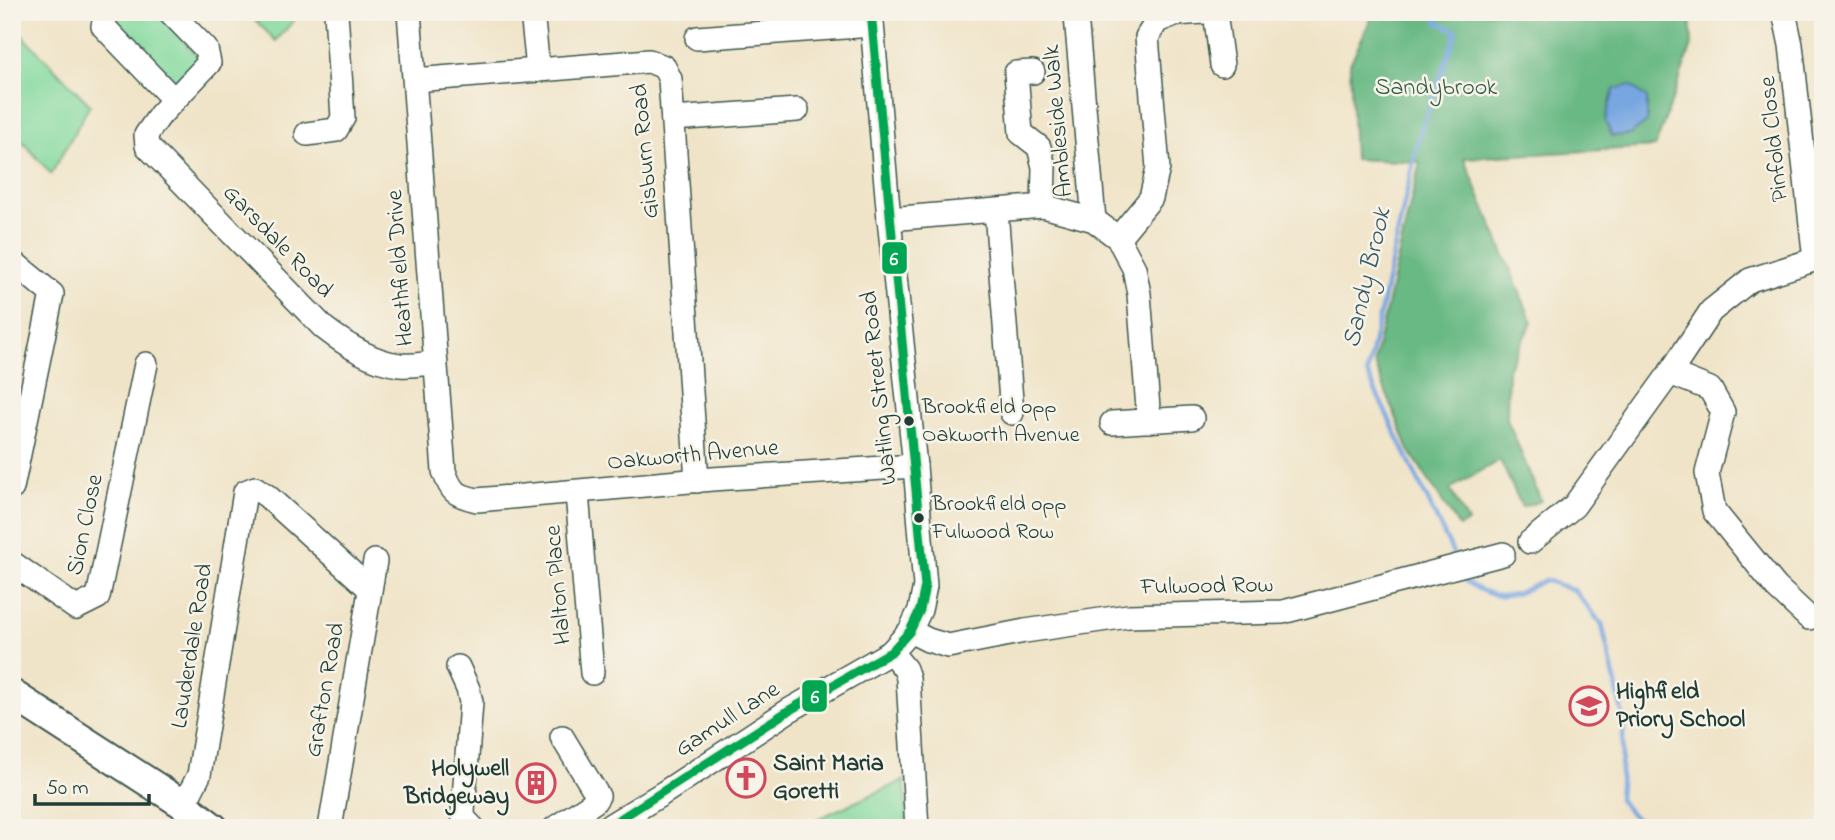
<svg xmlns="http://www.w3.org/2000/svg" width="1835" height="840" viewBox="0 0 1835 840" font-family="'Indie Flower',sans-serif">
<rect width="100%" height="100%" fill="#f7f3e8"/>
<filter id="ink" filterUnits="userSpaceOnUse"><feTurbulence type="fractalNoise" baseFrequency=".0143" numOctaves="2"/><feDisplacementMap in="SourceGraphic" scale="14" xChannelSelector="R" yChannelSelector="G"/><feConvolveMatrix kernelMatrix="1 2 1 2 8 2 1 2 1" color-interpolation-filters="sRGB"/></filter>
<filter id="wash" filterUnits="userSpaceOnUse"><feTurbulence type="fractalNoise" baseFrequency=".00686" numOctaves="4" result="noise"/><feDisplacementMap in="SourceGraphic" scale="28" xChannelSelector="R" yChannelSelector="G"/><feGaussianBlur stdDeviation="1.57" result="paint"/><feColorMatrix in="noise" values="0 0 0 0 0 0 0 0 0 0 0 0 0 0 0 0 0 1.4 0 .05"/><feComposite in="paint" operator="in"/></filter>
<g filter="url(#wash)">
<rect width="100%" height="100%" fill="#f0e4c8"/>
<g fill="#82d99d" stroke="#508b68" stroke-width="2">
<path d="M12,12H24L14,27L90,105L51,174L12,129Z"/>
<path d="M124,12H157L201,60L172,86L115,33L114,21Z"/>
<path d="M247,12H296L294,20L276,41Z"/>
<path d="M905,780L907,828H810L808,823Z"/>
</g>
<path fill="#69b984" stroke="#447b5c" stroke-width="2" d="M1374,12H1690L1692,45L1655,147L1464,158L1532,322L1508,369L1507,419L1541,501L1522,507L1500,460L1450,489L1468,522L1459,527L1409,450L1374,362L1420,162L1354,159L1350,64Z"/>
<path fill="#77a6e1" stroke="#4b728a" stroke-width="2" d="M1630,85L1647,98V122L1630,135L1612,136L1605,121L1614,89Z"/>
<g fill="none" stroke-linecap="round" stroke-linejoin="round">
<g stroke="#77a6e1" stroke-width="4.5">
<path d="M1441,12L1437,22L1457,31L1419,136L1367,373L1453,553"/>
<path d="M1464,578L1466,582C1502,604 1509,598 1545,580L1574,590L1602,625L1624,721L1619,800L1639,822V828"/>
</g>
</g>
</g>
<g filter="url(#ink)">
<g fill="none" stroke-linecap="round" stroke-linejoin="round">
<g stroke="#3e564a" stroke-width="26">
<g id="minor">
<path d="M107,12L103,26L174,100"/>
<path d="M170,12L206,49L209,63L160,115L146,135L147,146L324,328C346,345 372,362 400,365C411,366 423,364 435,363"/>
<path d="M409,12L444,471C451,492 455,495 477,500L712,479L915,466"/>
<path d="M532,12L538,69"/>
<path d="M1215,12L1222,65"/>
<path d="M1784,12L1791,45L1815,260"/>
<path d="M1076,16L1094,220"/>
<path d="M697,38L872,25"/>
<path d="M1033,72L1016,73L1021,133L1039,147L1044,167L1043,206"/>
<path d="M415,80L649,61L664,67L670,79L697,481"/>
<path d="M673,119L797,110"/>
<path d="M307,134L336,130L343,118L336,12"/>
<path d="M996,211L1012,413"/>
<path d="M889,219L1043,206L1094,220L1118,238L1134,268L1139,294L1149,421"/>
<path d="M1118,238L1151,198L1158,168L1147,37L1157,21L1175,14L1204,12"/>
<path d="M12,261L52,294L12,488"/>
<path d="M1670,373L1710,389L1723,412L1707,473L1714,511L1776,587L1809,618"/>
<path d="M1112,423L1192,418"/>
<path d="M577,493L592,673"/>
<path d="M1530,542L1574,506L1670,373L1711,311L1750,280L1823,257"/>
<path d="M12,563L76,608L98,597L146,364"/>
<path d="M910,631L928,640L948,646L1025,631L1128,616L1283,612L1503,554"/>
<path d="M891,652L905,669L908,678L917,828"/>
<path d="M458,667L468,689L471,702L463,812L464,819L473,828"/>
<path d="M184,805L199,775L245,492L255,488L267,496L370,589"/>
<path d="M330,828L375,561"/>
<path d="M555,828L594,802L598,796L562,737"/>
<path d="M606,828L665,792L788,711L891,652L910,631L920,610L925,586L915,466L889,219L871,12"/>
</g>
</g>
<g stroke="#3e564a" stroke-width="32">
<path id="major" d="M12,694L184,805L214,828"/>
</g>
<use href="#minor" stroke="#fff" stroke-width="23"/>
<use href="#major" stroke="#fff" stroke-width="28"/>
<g stroke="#f7f3e8" stroke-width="14">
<path id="bus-1" d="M606,828L788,711L891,652L910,631L920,610L925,586L871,12"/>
</g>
<use href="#bus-1" stroke="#00a651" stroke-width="9"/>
</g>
</g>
<defs>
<g id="school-ring" transform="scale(2.0125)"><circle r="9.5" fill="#f7f3e8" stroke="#d1495b" stroke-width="1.5"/><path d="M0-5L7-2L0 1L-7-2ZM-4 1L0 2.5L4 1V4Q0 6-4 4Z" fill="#d1495b"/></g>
<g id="church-ring" transform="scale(2.0125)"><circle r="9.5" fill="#f7f3e8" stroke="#d1495b" stroke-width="1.5"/><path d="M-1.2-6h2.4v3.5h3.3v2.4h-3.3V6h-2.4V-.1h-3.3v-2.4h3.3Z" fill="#d1495b"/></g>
<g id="building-ring" transform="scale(2.0125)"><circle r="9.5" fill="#f7f3e8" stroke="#d1495b" stroke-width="1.5"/><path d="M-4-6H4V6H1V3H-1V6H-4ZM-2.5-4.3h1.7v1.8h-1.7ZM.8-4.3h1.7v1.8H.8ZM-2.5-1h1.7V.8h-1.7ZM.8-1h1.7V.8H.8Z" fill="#d1495b"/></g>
</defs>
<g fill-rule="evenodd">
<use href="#school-ring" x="1589" y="706"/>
<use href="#church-ring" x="746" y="778"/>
<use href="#building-ring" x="536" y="783"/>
</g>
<g fill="#1f3d34" stroke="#f7f3e8" stroke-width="2.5">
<circle cx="909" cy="421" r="6"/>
<circle cx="919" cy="518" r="6"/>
</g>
<g text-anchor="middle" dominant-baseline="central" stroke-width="5" stroke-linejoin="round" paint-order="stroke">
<g font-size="22" fill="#1f3d34" stroke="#f7f3e8" text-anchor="start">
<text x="922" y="408">Brookfield opp<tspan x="922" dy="28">Oakworth Avenue</tspan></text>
<text x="932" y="505">Brookfield opp<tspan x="932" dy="28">Fulwood Row</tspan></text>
</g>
<g font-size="24" fill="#335c49" stroke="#f7f3e8">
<text x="1436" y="88">Sandybrook</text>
</g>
<g font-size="24" fill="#1f3d34" stroke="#f7f3e8">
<text transform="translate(1059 121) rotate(-95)">Ambleside Walk</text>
<text transform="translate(1775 139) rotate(-96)">Pinfold Close</text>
<text transform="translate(646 151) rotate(-95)">Gisburn Road</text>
<text transform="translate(277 242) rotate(46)">Garsdale Road</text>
<text transform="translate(401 268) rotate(-94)">Heathfield Drive</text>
<text transform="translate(880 388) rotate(-96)">Watling Street Road</text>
<text transform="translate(693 456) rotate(-5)">Oakworth Avenue</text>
<text transform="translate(86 525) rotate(-78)">Sion Close</text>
<text transform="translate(559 585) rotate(-95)">Halton Place</text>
<text transform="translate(1207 587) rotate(-1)">Fulwood Row</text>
<text transform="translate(193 646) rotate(-81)">Lauderdale Road</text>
<text transform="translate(326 690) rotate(-80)">Grafton Road</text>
<text transform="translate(728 720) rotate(-33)">Gamull Lane</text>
</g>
<g font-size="24" font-weight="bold" fill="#1f3d34" stroke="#f7f3e8" text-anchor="start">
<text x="1616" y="692">Highfield<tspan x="1616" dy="28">Priory School</tspan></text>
<text x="773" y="764">Saint Maria<tspan x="773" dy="28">Goretti</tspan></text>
<text x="509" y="769" text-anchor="end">Holywell<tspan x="509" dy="28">Bridgeway</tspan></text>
</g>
<g font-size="26" font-style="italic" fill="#395c68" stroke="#f7f3e8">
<text transform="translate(1368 278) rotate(-77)">Sandy Brook</text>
</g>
</g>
<g stroke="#f7f3e8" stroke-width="2.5">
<rect x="881" y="241" width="27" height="34" rx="7" fill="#00a651"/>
<rect x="801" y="679" width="27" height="34" rx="7" fill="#00a651"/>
</g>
<g font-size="19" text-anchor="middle" font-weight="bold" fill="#fff">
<text x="894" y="265">6</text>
<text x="815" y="703">6</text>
</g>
<rect width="1835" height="840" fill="none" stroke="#f7f3e8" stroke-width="42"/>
<path d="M35 794v10h114v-10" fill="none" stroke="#1f3d34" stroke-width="3.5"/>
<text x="46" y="794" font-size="21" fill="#1f3d34" stroke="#f7f3e8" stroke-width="5" paint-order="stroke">50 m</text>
</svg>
